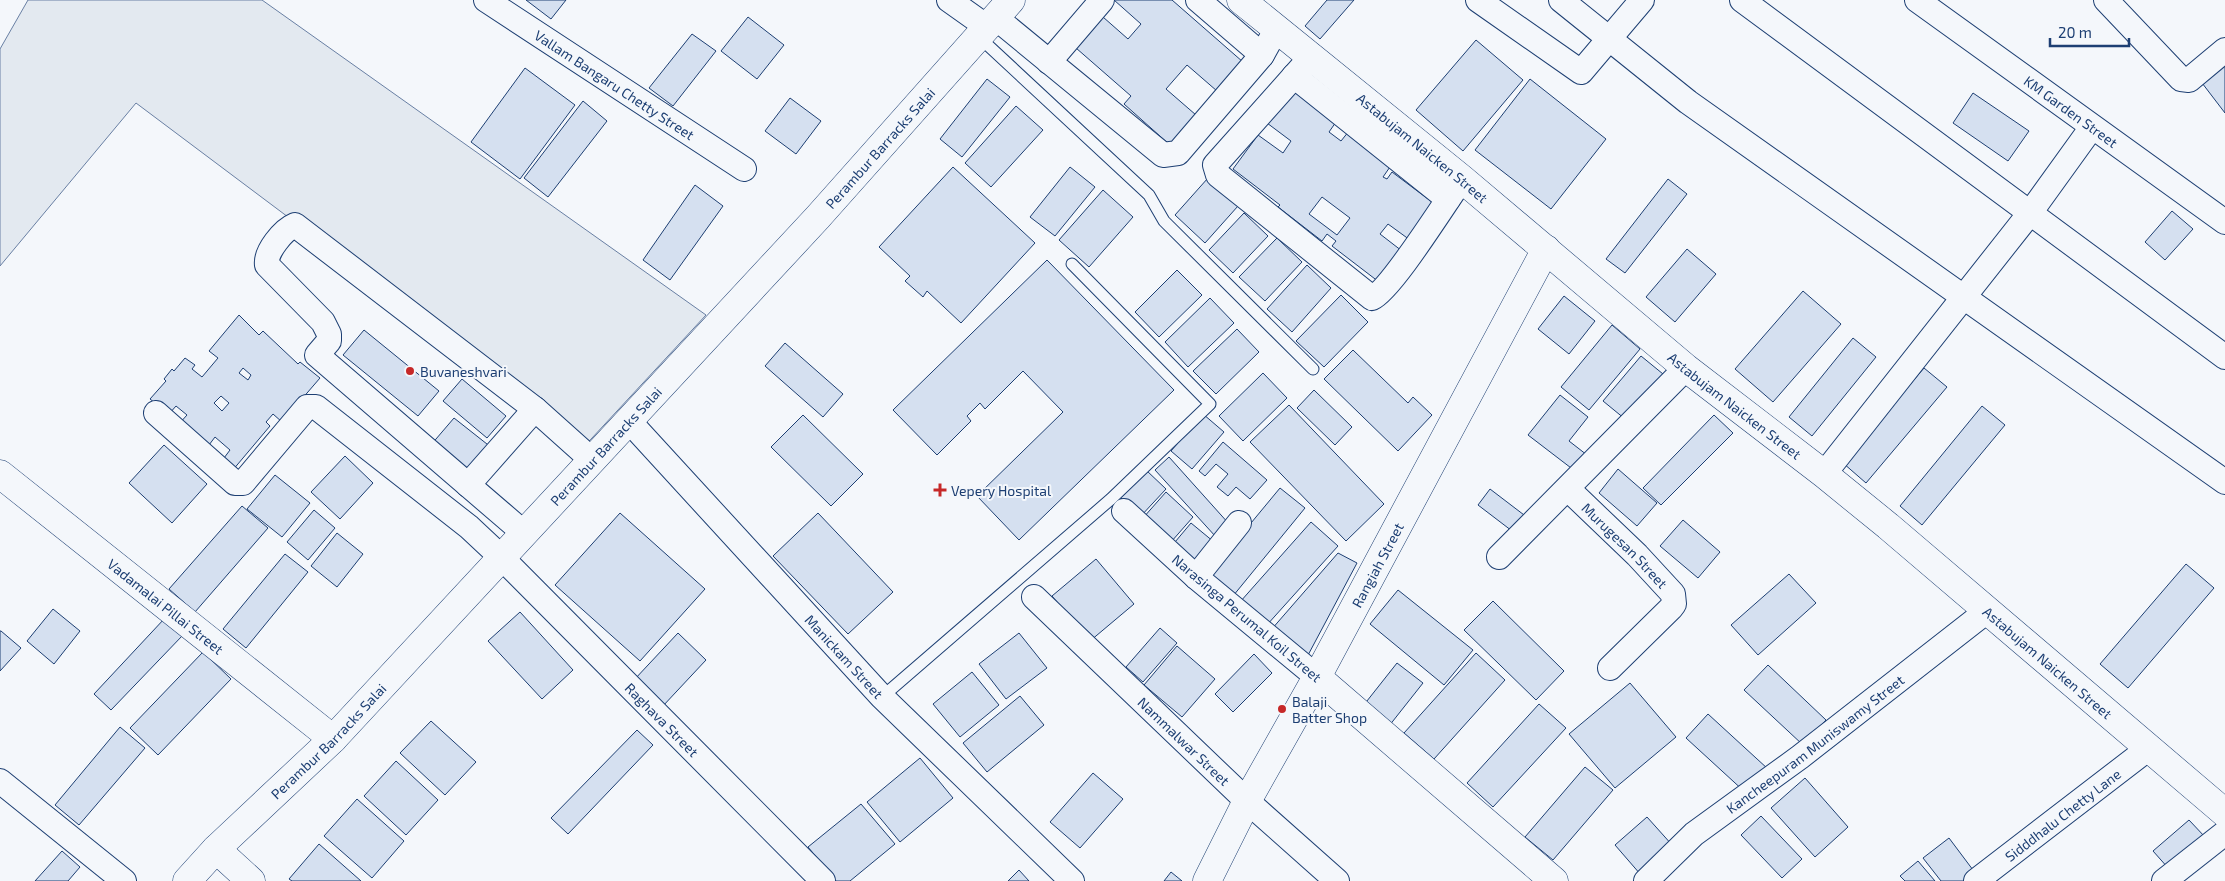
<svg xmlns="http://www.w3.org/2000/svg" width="2225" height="881" viewBox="0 0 2225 881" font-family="'Exo 2',sans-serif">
<rect width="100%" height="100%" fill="#f4f7fb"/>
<path fill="#e3e9f0" stroke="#687fa3" d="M28,0H262L706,315L579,452L296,223L136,103L0,266V49Z"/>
<g fill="#d5e0f0" stroke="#1d3f73" fill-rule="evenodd">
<path d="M526,0H566L551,19Z"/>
<path d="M1114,0H1172L1243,62L1217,91L1187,65L1166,89L1196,115L1170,145L1124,104L1131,96L1076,48L1103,17L1128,39L1141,24Z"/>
<path d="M1327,0H1354L1320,39L1305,26Z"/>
<path d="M748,17L784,45L757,79L721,51Z"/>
<path d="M692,34L716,51L673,106L649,88Z"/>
<path d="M1476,40L1523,80L1463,151L1416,110Z"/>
<path d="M2225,59V113L2199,79Z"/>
<path d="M525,68L575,105L520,179L471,142Z"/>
<path d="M987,79L1010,97L962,157L940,139Z"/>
<path d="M1530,79L1606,139L1551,209L1475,150Z"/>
<path d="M1292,89L1336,122L1329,132L1341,141L1349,131L1392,164L1383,177L1387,179L1392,172L1436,205L1410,240L1388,224L1380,234L1402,251L1379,282L1332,246L1336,241L1327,234L1322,241L1278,207L1280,205L1233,169L1258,135L1283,153L1291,141L1267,123ZM1322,197L1350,218L1337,235L1309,214Z"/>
<path d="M1973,93L2029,131L2008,161L1953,123Z"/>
<path d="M790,98L821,121L796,154L765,131Z"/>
<path d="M583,101L607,121L548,197L524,178Z"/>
<path d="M1016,106L1043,130L991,187L965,163Z"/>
<path d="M953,167L1035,243L961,323L927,291L923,297L905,281L910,276L879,247Z"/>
<path d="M1070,167L1095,187L1055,236L1030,217Z"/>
<path d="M1208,178L1238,206L1205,243L1175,215Z"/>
<path d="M1668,179L1687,194L1625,273L1606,259Z"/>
<path d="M695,185L723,206L670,280L643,260Z"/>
<path d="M1103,190L1133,217L1089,267L1059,240Z"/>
<path d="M2172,211L2193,229L2165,260L2145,242Z"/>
<path d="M1244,213L1268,236L1233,273L1209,250Z"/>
<path d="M1277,238L1302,262L1265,301L1239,277Z"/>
<path d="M1687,249L1716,274L1675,322L1646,297Z"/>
<path d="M1047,260L1174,390L1019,540L977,496L1063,412L1023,371L985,409L980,403L967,416L971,421L937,455L893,410Z"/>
<path d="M1307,265L1331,288L1292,332L1267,309Z"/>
<path d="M1177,270L1202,295L1159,337L1135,312Z"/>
<path d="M1803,291L1841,324L1773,402L1735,369Z"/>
<path d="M1341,295L1368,322L1324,367L1296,341Z"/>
<path d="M1564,296L1595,321L1569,354L1538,329Z"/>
<path d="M1210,298L1234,323L1188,367L1165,342Z"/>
<path d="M239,315L259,335L263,331L298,364L300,362L320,378L282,422L273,414L266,422L270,426L232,471L221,462L230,450L215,437L206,449L178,425L187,415L176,406L169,414L150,399L166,381L164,379L172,369L174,371L185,358L195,365L192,369L202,377L218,358L209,351ZM243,368L251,375L248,380L239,373ZM221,396L229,403L222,411L214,403Z"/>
<path d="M1612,325L1640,349L1589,410L1561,387Z"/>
<path d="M1237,329L1259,352L1216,394L1193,371Z"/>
<path d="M364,330L439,391L418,416L343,355Z"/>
<path d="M1853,338L1876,357L1812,436L1789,417Z"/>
<path d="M785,343L843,394L823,417L765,366Z"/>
<path d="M1353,350L1408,403L1413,397L1432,415L1398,451L1324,379Z"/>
<path d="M1641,356L1663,374L1625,419L1603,401Z"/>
<path d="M1924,368L1947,387L1866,483L1843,463Z"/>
<path d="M1263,373L1287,398L1243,441L1219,416Z"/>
<path d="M462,379L506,416L487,438L443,401Z"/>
<path d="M1314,390L1352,427L1335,445L1297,408Z"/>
<path d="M1560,395L1588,417L1569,441L1587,455L1575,471L1528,435Z"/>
<path d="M1289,405L1384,504L1346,541L1250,442Z"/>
<path d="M1982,406L2005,425L1922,525L1900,506Z"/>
<path d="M1203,414L1224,432L1192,469L1171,451Z"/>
<path d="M803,415L863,474L831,506L771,447Z"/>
<path d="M1714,415L1733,433L1661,505L1643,488Z"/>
<path d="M454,418L492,448L468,477L430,446Z"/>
<path d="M1223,442L1267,480L1250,499L1236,487L1228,496L1217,487L1228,474L1216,464L1205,476L1199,471Z"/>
<path d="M164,445L207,484L172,523L129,483Z"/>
<path d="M345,456L373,483L340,519L311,492Z"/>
<path d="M1169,457L1230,525L1216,537L1155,470Z"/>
<path d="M1618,469L1657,503L1637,526L1599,493Z"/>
<path d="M1146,470L1166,489L1140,517L1120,497Z"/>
<path d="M275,475L310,503L282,537L247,509Z"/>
<path d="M1280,488L1305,508L1233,596L1208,575Z"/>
<path d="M1490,489L1528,518L1516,534L1478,505Z"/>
<path d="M1166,492L1193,517L1171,542L1143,518Z"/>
<path d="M242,506L268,528L195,612L169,589Z"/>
<path d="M314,510L335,528L308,560L287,542Z"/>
<path d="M620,513L705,589L640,661L555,585Z"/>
<path d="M818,513L893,592L848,634L773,556Z"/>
<path d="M1683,520L1720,552L1698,578L1660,546Z"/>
<path d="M1311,522L1338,546L1266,626L1240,602Z"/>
<path d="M1191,523L1214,542L1193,567L1170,548Z"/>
<path d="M337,533L363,554L337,587L311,566Z"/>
<path d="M1338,553L1357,563L1307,657L1271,630Z"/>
<path d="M285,554L308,572L246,648L223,629Z"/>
<path d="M1096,559L1134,604L1090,641L1052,596Z"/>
<path d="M2186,564L2214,588L2128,688L2100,664Z"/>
<path d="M1789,574L1816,603L1758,655L1731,625Z"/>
<path d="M1398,590L1473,650L1444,685L1370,624Z"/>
<path d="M1493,601L1564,671L1536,700L1464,630Z"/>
<path d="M53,609L80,631L54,664L27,641Z"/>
<path d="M520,612L573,670L542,699L488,641Z"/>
<path d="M165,618L183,635L111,710L94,694Z"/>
<path d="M1160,628L1177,643L1143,682L1126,667Z"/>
<path d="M1,631L21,648L0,671V631Z"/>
<path d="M678,633L706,660L662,707L634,680Z"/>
<path d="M1019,633L1047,668L1006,699L979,664Z"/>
<path d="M1177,646L1215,679L1182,717L1144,685Z"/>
<path d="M203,652L231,679L158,755L130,728Z"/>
<path d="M1476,653L1505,680L1434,759L1404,733Z"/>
<path d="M1254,654L1272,673L1233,712L1215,694Z"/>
<path d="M1397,663L1423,683L1389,726L1363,706Z"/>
<path d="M1768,665L1826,720L1803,745L1744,690Z"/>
<path d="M972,672L999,705L960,737L933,704Z"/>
<path d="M1630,683L1676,737L1615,788L1569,734Z"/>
<path d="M1020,696L1044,725L987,772L963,743Z"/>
<path d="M1539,704L1566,728L1493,807L1467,783Z"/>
<path d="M1708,714L1768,769L1746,793L1686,738Z"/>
<path d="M431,721L476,762L445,795L400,753Z"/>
<path d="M120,727L145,748L79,825L55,805Z"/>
<path d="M637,730L653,745L568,834L551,818Z"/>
<path d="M920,758L953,798L900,842L867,802Z"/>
<path d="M396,761L438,800L406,835L364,796Z"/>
<path d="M1585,767L1613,790L1553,860L1525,837Z"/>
<path d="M1093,773L1123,799L1080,848L1050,822Z"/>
<path d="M1805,778L1848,827L1815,857L1771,808Z"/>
<path d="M357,799L404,841L372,878L324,836Z"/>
<path d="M861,804L895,844L850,881H836L808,847Z"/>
<path d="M1761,816L1802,859L1782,878L1741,835Z"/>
<path d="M1647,817L1673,846L1641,875L1615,845Z"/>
<path d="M2189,820L2205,837L2169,869L2153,851Z"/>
<path d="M1949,838L1979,878L1975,881H1941L1923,858Z"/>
<path d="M319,844L361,881H292L289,879Z"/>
<path d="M62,851L80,867L68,881H35Z"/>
<path d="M1918,861L1935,881H1905L1900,876Z"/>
<path d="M1019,870L1029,881H1008Z"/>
<path d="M1171,872L1182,881H1164Z"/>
</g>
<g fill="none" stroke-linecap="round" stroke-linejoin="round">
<g stroke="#1d3f73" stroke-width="13">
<g id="service">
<path d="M979,37L1149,195L1164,221L1313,369"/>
<path d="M882,697L1111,499L1210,404L1072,264"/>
</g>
</g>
<g stroke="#1d3f73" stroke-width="26">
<g id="minor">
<path id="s1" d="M486,0L744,169"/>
<path d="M949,0L987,27"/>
<path d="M1198,0L1262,55"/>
<path d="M1478,0L1581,72L1642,0"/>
<path d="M1561,0L1688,102L2225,482"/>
<path d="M1742,0L2225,357"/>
<path id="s2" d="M1917,0L2225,222"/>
<path d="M2106,0L2181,79L2189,80L2225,50"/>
<path d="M996,18L1163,155L1178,153L1262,55L1277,28"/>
<path d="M1312,56L1215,165L1218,175L1372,298C1391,290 1446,201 1462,179"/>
<path d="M1049,62L1102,0"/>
<path d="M1294,76L1448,199"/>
<path id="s3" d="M156,413L235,483H243L307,407H316L469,527L501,557L823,881"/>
<path id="s4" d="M629,421L882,697L1072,881"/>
<path d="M1824,474L2030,213L2092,127"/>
<path d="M468,485L535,409L592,460"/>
<path id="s5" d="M1568,489L1637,555L1673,594L1674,604L1671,608L1610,668"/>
<path d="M1124,511L1196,577L1317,677"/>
<path d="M524,533L317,355L329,341V334L323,322L267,265C265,252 283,230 295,225L535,409"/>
<path d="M1499,557L1686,368"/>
<path d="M1196,577L1239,523"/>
<path id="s6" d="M1034,597L1247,801L1337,881"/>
<path d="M0,781L124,881"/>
<path id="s7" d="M1646,881L1694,834L1800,757L1987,611"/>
<path id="s8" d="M1976,881L2149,748"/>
<path d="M2164,881L2225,833"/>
</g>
</g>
<g stroke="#1d3f73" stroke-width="29">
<g id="tertiary">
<path id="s9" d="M1241,0L1462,179L1686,368L1824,474L1888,526L2225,813"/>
<path id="s10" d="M0,474L333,739"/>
<path d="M1317,677L1554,881"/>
<path d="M216,849L251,881"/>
<path id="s11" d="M1207,881L1247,801L1317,677L1546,249"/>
</g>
</g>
<g stroke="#1d3f73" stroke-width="29">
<g id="secondary">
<path id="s12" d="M187,881L216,849L333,739L818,217L1011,0"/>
</g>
</g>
<use href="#service" stroke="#f4f7fb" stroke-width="11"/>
<use href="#minor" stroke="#f4f7fb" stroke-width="24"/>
<use href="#tertiary" stroke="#f4f7fb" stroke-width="28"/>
<use href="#secondary" stroke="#f4f7fb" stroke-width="28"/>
</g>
<g fill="#c62828" stroke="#f4f7fb" stroke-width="2">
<circle cx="410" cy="371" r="5"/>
<path d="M937.5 482.5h5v5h5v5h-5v5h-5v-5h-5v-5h5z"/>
<circle cx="1282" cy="709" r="5"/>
</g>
<g text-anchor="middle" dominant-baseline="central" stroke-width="4" stroke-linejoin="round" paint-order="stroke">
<g font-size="14" fill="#1d3f73" stroke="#f4f7fb">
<text stroke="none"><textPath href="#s1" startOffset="154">Vallam Bangaru Chetty Street</textPath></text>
<text stroke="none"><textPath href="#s2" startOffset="190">KM Garden Street</textPath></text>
<text stroke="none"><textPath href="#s9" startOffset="234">Astabujam Naicken Street</textPath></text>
<text stroke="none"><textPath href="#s12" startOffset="1009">Perambur Barracks Salai</textPath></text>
<text stroke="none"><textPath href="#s9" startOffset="639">Astabujam Naicken Street</textPath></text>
<text stroke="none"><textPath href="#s12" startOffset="604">Perambur Barracks Salai</textPath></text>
<text stroke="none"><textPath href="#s5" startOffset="80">Murugesan Street</textPath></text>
<text stroke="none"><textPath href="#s11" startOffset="359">Rangiah Street</textPath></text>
<text stroke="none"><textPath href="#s10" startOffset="212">Vadamalai Pillai Street</textPath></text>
<text transform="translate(1247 618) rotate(40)">Narasinga Perumal Koil Street</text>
<text stroke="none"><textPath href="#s4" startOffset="319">Manickam Street</textPath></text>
<text stroke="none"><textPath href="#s9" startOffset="1044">Astabujam Naicken Street</textPath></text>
<text stroke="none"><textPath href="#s3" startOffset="689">Raghava Street</textPath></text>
<text stroke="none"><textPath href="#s6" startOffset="208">Nammalwar Street</textPath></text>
<text stroke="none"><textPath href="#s12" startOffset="199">Perambur Barracks Salai</textPath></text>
<text stroke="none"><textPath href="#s7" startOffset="218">Kancheepuram Muniswamy Street</textPath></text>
<text stroke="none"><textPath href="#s8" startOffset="109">Sidddhalu Chetty Lane</textPath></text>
</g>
<g font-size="14" fill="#1d3f73" stroke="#f4f7fb" text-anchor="start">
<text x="420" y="371">Buvaneshvari</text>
<text x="951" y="490">Vepery Hospital</text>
<text x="1292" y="701">Balaji<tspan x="1292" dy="16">Batter Shop</tspan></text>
</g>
</g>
<path d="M2050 38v8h79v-8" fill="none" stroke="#1d3f73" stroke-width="2.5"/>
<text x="2058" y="38" font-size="15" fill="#1d3f73" stroke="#f4f7fb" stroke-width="4" paint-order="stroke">20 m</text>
</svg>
